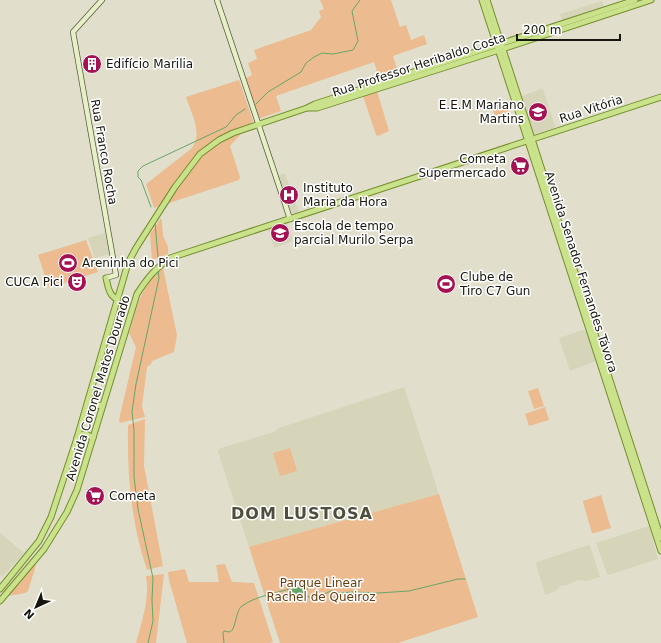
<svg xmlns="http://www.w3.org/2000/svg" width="661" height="643" viewBox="0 0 661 643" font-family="'DejaVu Sans',sans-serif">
<rect width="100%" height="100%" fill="#e1dfcc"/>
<g fill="#d6d4b9">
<path d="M602,1L605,8L562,21L560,14Z"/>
<path d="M541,89H543L555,126L554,128L534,134L521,98L522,96Z"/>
<path d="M285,173L299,212L294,214L291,212L279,178L280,175Z"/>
<path d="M287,223L293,241L274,248L268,229Z"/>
<path d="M105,233L109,254L95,258L88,238Z"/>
<path d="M583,330L586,331L596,360L594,362L570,371L559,338Z"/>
<path d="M404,387L439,494L249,547L218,452V449L277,431L276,429Z"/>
<path d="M649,526L658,559L609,575L607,574L596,543Z"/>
<path d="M0,533L24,553L2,577L0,575Z"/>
<path d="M588,545L590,546L600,577L587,581L578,580L567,585L560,586L556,591L545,595L536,564L537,562Z"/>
</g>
<g fill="#ecbb90">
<path d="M320,0H391L400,27L406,25L411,40L424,35L427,44L393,56L399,75L380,81L374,62L276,96L281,111L261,118L259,117L246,78L252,75L248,63L257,59L254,50L311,30L321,17L319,11L324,9Z"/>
<path d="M239,80L253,121L230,146L240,177L239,180L154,208L146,184L191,149C204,135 191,113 186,97Z"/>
<path d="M377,91L389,131L378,136L376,135L363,96Z"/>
<path d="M508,101L511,111L495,116L492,107Z"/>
<path d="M161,218C163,224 162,233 164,238C167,244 169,247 168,254L152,260L150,234Z"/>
<path d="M86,240L98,272L49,288L38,255Z"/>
<path d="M163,268L177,335L174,352L152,361L151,364L147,367L142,406L145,417L120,423L119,421L121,411L136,347L129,333C136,310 142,282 163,268Z"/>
<path d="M538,388L544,406L534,409L528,391Z"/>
<path d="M545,407L549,420L529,426L525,414Z"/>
<path d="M145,419L144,466L163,566L147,570C131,523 127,474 128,425Z"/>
<path d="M290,448L297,471L280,476L273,453Z"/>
<path d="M439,494L478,617L398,643H280L249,547Z"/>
<path d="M601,495L611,528L594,533H592L583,502V501Z"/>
<path d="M35,564L36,565L28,591L25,593L8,596Z"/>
<path d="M225,564L232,582L254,583L273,642L269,643H187L169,580L168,572L185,569L189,582H219L216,565Z"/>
<path d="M164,574L156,643H136C142,621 150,598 146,576Z"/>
</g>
<path fill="#68a667" d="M310,582L311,583L303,598H297L292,592V586L297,588L303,583Z"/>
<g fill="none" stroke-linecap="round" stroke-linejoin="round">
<g stroke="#68a667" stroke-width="1">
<path d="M256,104L268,92L301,72L306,63L314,57L322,53L333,54L353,50L358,41L352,11L360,0"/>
<path d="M151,207L141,180L138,177V171L143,166L226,127L236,115L245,109"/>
<path d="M155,223L158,257"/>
<path d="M304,595C314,601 321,595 331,591L341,593L353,592L378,593L409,591L458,579H465"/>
<path d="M148,643L153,621L152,600L153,578L138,509L134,477V430L132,412L136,384L159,278L158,270"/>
<path d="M224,643L223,633L224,631C226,631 227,632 229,632C236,632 235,611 242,606C256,596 273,594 289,589L292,590"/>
</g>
<g stroke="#595747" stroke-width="6">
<g id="secondary">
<path d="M102,0L73,32L116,275L106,278"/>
<path d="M217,0L290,219"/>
</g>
</g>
<g stroke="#748e2d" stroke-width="7">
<g id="primary">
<path d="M482,0L661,551"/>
<path d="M487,0L661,538"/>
<path d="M308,108H317L496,51L651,0"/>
<path d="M106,278C108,286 109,296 117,299"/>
<path d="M89,398L91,404L94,406L102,405"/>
<path d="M77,438L83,434H86L93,438"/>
<path d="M0,589L39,541L51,517L77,438L128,263L136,248L175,187L200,154L219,140L233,133L307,108L315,104L635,0"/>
<path d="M0,601L44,549L67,512L77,490L137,294C148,277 154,270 170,258L661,97"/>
</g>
</g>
<use href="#secondary" stroke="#e5f0c5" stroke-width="4.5"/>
<use href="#primary" stroke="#cae28b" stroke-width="5"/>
</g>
<defs>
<g id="building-disc" transform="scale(1)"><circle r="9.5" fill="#a41254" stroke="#fff"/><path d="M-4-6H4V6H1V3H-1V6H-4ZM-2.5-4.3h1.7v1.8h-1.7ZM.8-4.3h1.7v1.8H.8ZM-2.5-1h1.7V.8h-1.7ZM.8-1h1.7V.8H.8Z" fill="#fff"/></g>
<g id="school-disc" transform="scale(1)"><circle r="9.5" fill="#a41254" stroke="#fff"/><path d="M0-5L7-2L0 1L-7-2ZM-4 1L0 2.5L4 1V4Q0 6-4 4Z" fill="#fff"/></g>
<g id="supermarket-disc" transform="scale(1)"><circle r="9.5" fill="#a41254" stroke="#fff"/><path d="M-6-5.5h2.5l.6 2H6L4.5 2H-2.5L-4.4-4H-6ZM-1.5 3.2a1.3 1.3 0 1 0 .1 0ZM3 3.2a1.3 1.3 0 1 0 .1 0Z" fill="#fff"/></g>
<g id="hospital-disc" transform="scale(1)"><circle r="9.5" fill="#a41254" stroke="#fff"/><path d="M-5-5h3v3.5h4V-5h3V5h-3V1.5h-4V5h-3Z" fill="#fff"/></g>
<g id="stadium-disc" transform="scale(1)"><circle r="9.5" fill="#a41254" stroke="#fff"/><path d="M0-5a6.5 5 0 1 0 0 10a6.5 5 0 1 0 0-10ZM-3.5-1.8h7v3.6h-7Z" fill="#fff"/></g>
<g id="theatre-disc" transform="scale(1)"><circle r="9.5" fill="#a41254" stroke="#fff"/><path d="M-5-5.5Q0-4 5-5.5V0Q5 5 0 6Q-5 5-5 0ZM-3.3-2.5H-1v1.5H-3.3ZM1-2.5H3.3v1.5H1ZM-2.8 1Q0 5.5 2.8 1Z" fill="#fff"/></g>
</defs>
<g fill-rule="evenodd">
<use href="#building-disc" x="92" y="64"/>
<use href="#school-disc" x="538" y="112"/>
<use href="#supermarket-disc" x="520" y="166"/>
<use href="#hospital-disc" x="289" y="195"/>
<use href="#school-disc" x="280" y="233"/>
<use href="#stadium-disc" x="68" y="263"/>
<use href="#theatre-disc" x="77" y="282"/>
<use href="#stadium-disc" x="446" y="284"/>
<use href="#supermarket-disc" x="95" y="496"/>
</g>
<g text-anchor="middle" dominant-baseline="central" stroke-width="3" stroke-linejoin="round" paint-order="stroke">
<g font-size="12" fill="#16160f" stroke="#fff" text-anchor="start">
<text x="106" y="64">Edifício Marilia</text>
<text x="524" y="105" text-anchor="end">E.E.M Mariano<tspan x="524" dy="14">Martins</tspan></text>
<text x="506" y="159" text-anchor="end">Cometa<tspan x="506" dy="14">Supermercado</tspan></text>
<text x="303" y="188">Instituto<tspan x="303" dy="14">Maria da Hora</tspan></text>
<text x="294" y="226">Escola de tempo<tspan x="294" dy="14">parcial Murilo Serpa</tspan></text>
<text x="82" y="263">Areninha do Pici</text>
<text x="460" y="277">Clube de<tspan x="460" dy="14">Tiro C7 Gun</tspan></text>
<text x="63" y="282" text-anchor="end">CUCA Pici</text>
<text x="109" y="496">Cometa</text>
</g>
<g font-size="12" fill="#16160f" stroke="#fff">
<text transform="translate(419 65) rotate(-18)">Rua Professor Heribaldo Costa</text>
<text transform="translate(591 109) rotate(-18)">Rua Vitória</text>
<text transform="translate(104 152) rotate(80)">Rua Franco Rocha</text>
<text transform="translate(581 272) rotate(72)">Avenida Senador Fernandes Távora</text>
<text transform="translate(98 388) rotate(-73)">Avenida Coronel Matos Dourado</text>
</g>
<g font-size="12" fill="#683c0c" stroke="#fff">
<text x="321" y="583">Parque Linear<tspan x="321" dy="14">Rachel de Queiroz</tspan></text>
</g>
<g font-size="16" font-weight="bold" letter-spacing="1" fill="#4f4e3d" stroke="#fff">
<text x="302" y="513">DOM LUSTOSA</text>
</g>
</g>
<g transform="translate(36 607) rotate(224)" stroke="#ffffff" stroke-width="3" paint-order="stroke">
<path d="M0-3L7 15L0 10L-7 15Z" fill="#16160f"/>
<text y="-6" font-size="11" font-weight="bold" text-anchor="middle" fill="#16160f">N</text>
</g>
<path d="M517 34v6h103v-6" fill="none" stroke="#16160f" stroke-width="2"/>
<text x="523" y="34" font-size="12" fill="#16160f" stroke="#ffffff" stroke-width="3" paint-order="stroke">200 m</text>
</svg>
